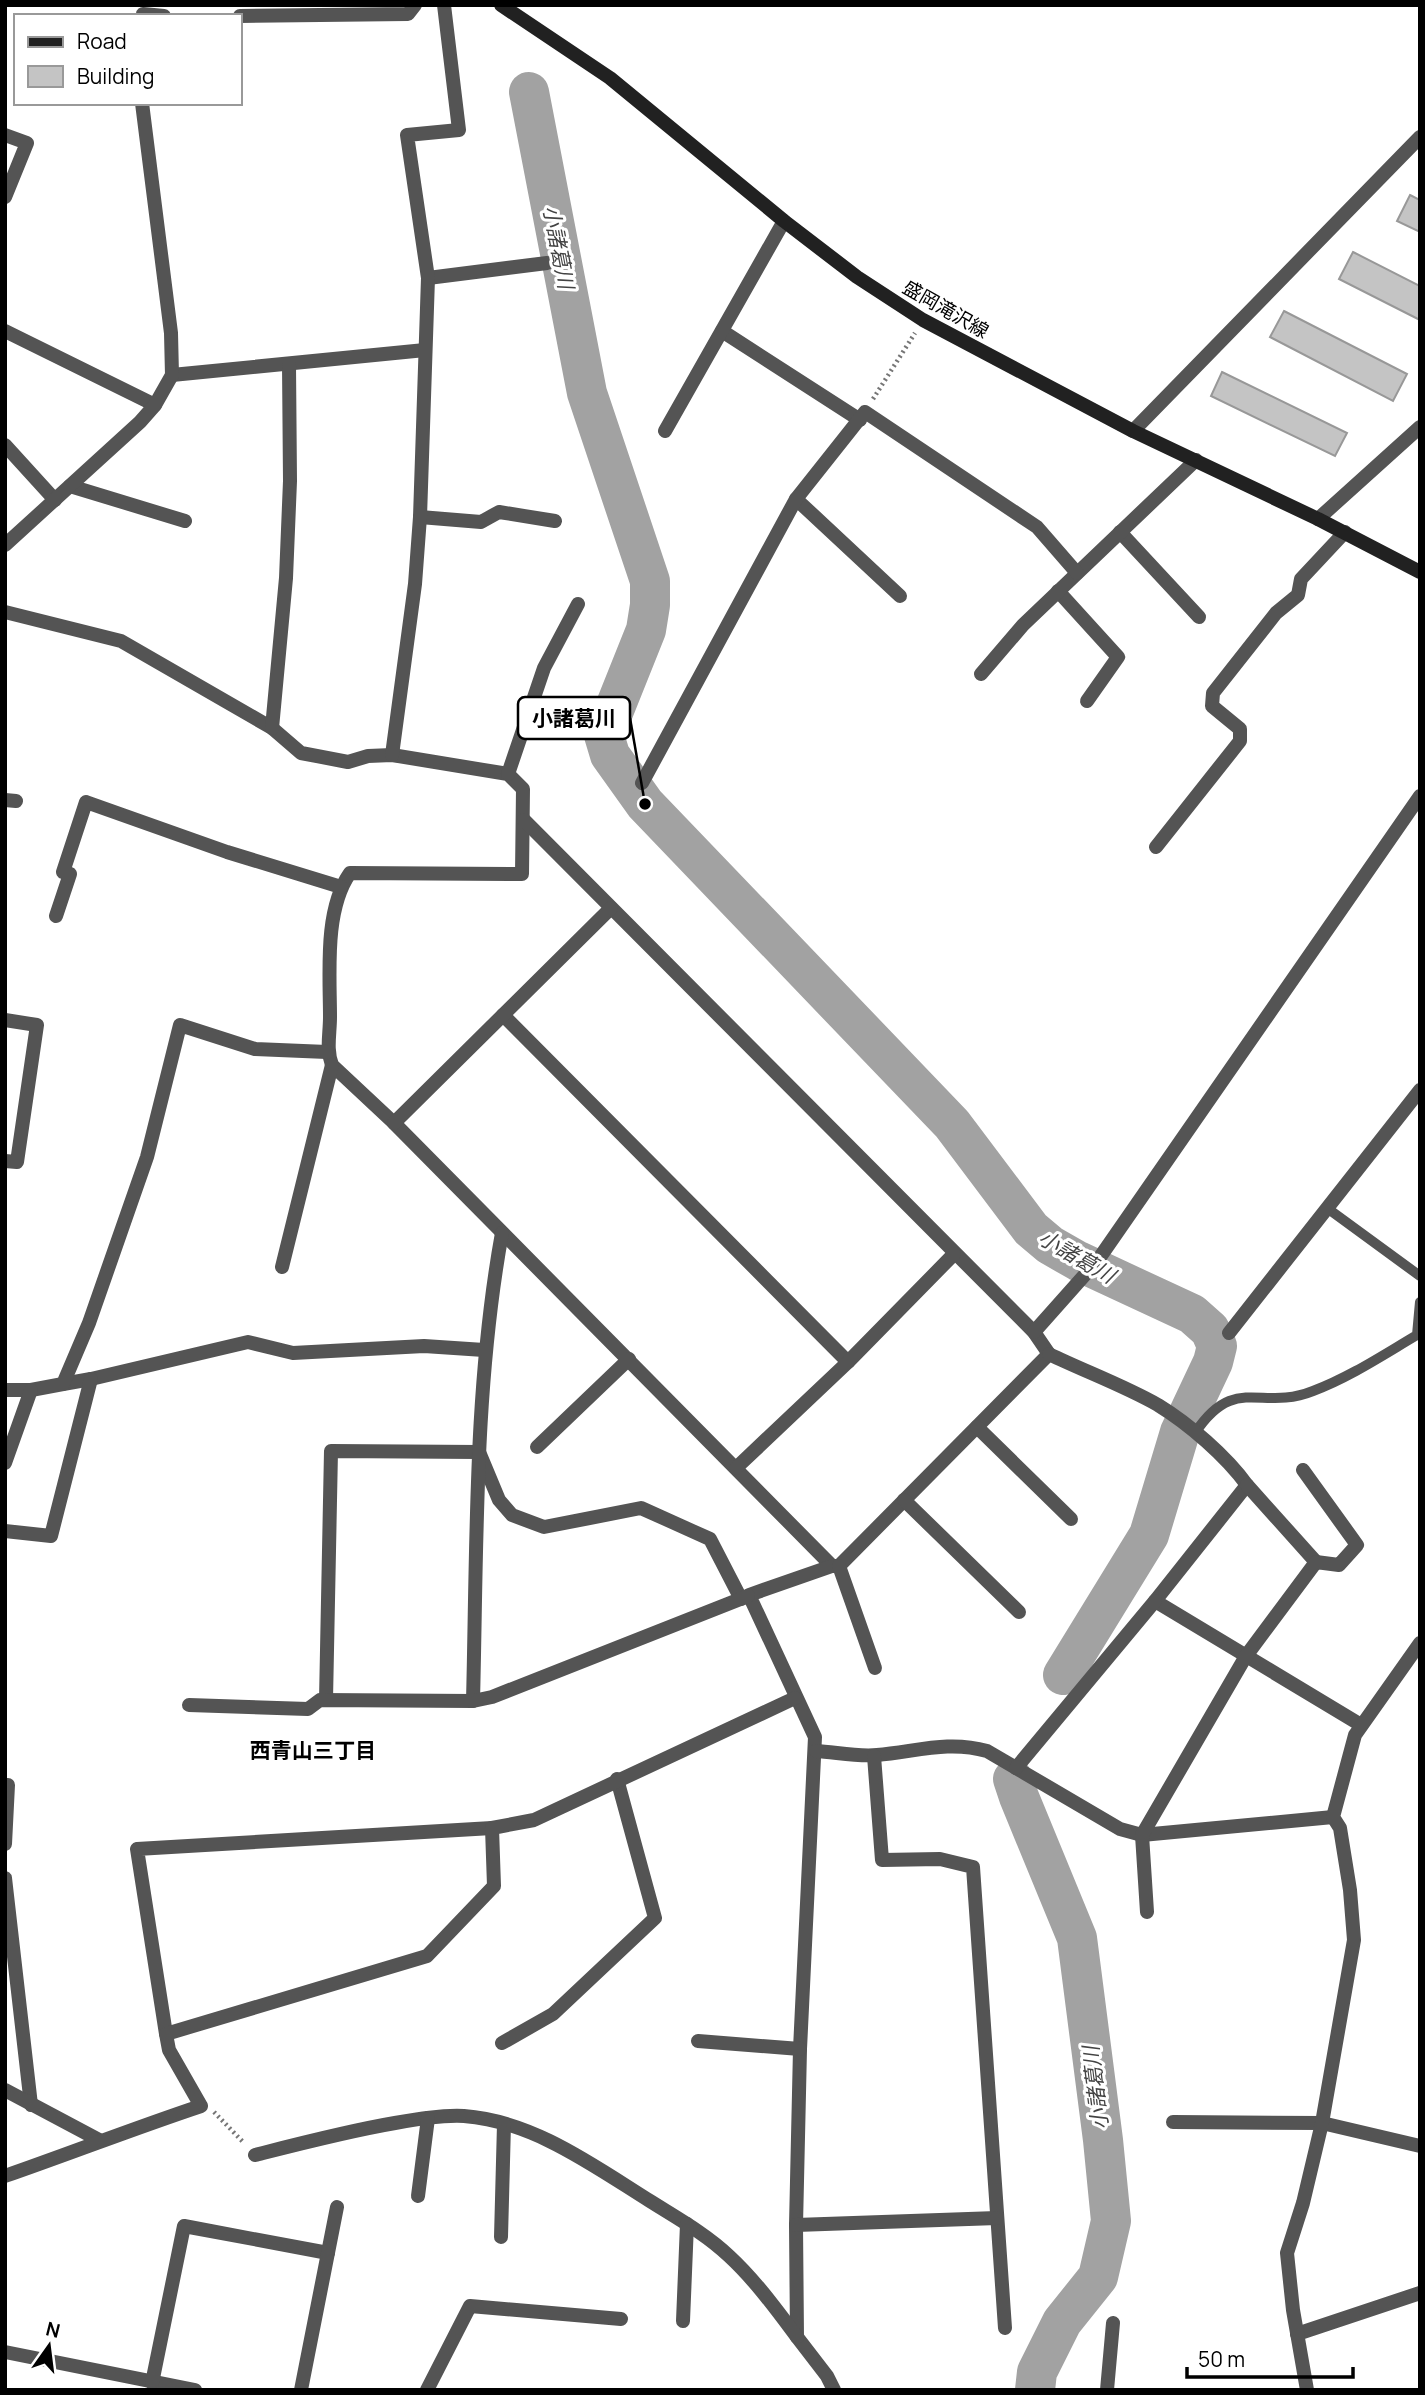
<svg xmlns="http://www.w3.org/2000/svg" width="1425" height="2395" viewBox="0 0 1425 2395" font-family="Manrope,'Noto Sans JP',sans-serif">
<rect width="100%" height="100%" fill="#fff"/>
<g fill="none" stroke-linecap="round" stroke-linejoin="round">
<g stroke="#a2a2a2" stroke-width="40">
<path d="M529,92L587,393L650,581V605L646,630L604,735L610,755L645,804L952,1124L1031,1229L1050,1245L1078,1261L1192,1314L1210,1330L1217,1346L1213,1362L1180,1432L1149,1535L1063,1675"/>
<path d="M1013,1779L1019,1797L1077,1938L1103,2140L1111,2221L1098,2277L1062,2322L1037,2372L1035,2390"/>
</g>
</g>
<g fill="#c4c4c4" stroke="#989898" stroke-width="2">
<path d="M1410,195L1420,200V232L1397,221Z"/>
<path d="M1353,252L1420,286V320L1339,279Z"/>
<path d="M1284,311L1407,374L1393,401L1270,337Z"/>
<path d="M1222,372L1347,433L1335,456L1211,396Z"/>
</g>
<g fill="none" stroke-linecap="round" stroke-linejoin="round">
<g stroke="#767676" stroke-width="4.5" stroke-dasharray="2 3.5" stroke-linecap="butt">
<path d="M873,399L915,333"/>
<path d="M214,2112L244,2143"/>
</g>
<g stroke="#545454" stroke-width="10">
<path d="M1327,1208L1420,1276"/>
<path d="M1195,1433C1235,1373 1261,1412 1313,1391C1350,1377 1383,1355 1417,1335L1420,1302"/>
</g>
<g stroke="#545454" stroke-width="14">
<path d="M143,14L164,16"/>
<path d="M240,16L408,14L415,5"/>
<path d="M5,135L27,143L5,197"/>
<path d="M428,278L547,263"/>
<path d="M5,331L155,405"/>
<path d="M722,331L860,420"/>
<path d="M172,375L425,350"/>
<path d="M665,431L784,221"/>
<path d="M1133,431L1420,137"/>
<path d="M5,445L55,500"/>
<path d="M70,486L185,521"/>
<path d="M796,499L900,596"/>
<path d="M420,517L481,522L499,512L555,521"/>
<path d="M1318,519L1420,427"/>
<path d="M1120,532L1199,617"/>
<path d="M5,545L140,422L155,405L172,375L171,333L142,103"/>
<path d="M1058,591L1118,657L1087,701"/>
<path d="M5,612L121,641L272,728L301,753L348,762L368,756L392,755L508,774L523,789L522,874L350,873C324,910 330,973 330,1017C330,1034 326,1049 332,1065L394,1123L832,1566"/>
<path d="M981,674L1023,625L1196,460"/>
<path d="M272,728L286,578L290,481L289,365"/>
<path d="M392,755L415,584L420,517L428,278L407,135L459,130L444,5"/>
<path d="M508,774L544,668L578,604"/>
<path d="M642,783L796,499L865,412L1037,527L1077,573"/>
<path d="M5,800L16,801"/>
<path d="M524,820L1034,1332L1049,1354L839,1566H832L749,1595L815,1737L800,2049L796,2225L797,2337L827,2376L834,2390"/>
<path d="M1156,847L1240,741V729L1212,706L1213,693L1276,613L1298,595L1301,579L1345,532"/>
<path d="M56,916L70,874L63,872L86,802L227,852L341,887"/>
<path d="M503,1015L848,1362"/>
<path d="M5,1020L37,1025L17,1162L5,1161"/>
<path d="M394,1123L611,908"/>
<path d="M282,1267L332,1065"/>
<path d="M1034,1332L1098,1260L1420,796"/>
<path d="M1229,1333L1420,1090"/>
<path d="M1049,1354C1084,1371 1125,1386 1158,1405C1189,1424 1226,1456 1247,1485L1155,1601L1361,1725"/>
<path d="M63,1384L91,1379L248,1342L293,1353L424,1346L484,1350"/>
<path d="M5,1390H31L63,1384L89,1323L147,1157L180,1025L255,1049L327,1052"/>
<path d="M977,1427L1071,1519"/>
<path d="M537,1447L629,1359"/>
<path d="M5,1463L31,1390"/>
<path d="M736,1468L848,1362L954,1254"/>
<path d="M1247,1485L1316,1562"/>
<path d="M904,1500L1019,1612"/>
<path d="M5,1531L51,1536L91,1379"/>
<path d="M839,1566L875,1668"/>
<path d="M326,1700L331,1451L479,1452L499,1500L512,1515L544,1527L641,1508L710,1539L741,1599"/>
<path d="M473,1701C477,1545 474,1387 502,1233"/>
<path d="M189,1705L308,1709L320,1700L473,1701L492,1697L748,1596"/>
<path d="M816,1751C835,1752 857,1757 877,1755C915,1752 948,1740 987,1751L1120,1829L1142,1835L1333,1817"/>
<path d="M874,1756L882,1860L940,1859L973,1867L1005,2328"/>
<path d="M1016,1768L1155,1601"/>
<path d="M5,1785H8L5,1844"/>
<path d="M5,1878L31,2105"/>
<path d="M1147,1912L1142,1835L1246,1656L1316,1562L1339,1565L1357,1545L1303,1470"/>
<path d="M166,2034L137,1849L492,1828"/>
<path d="M698,2041L800,2049"/>
<path d="M502,2043L553,2014L655,1918L617,1779"/>
<path d="M5,2090L99,2140"/>
<path d="M1173,2122L1322,2123L1420,2146"/>
<path d="M255,2155C302,2143 348,2131 395,2123C418,2119 441,2115 464,2116C533,2121 594,2166 650,2201C677,2218 706,2234 729,2256C755,2280 776,2309 797,2337"/>
<path d="M5,2176C71,2153 135,2128 201,2106L169,2050L166,2034L427,1956L494,1886L492,1828L534,1820L795,1698"/>
<path d="M418,2196L428,2118"/>
<path d="M796,2225L997,2218"/>
<path d="M501,2237L504,2124"/>
<path d="M683,2321L687,2224"/>
<path d="M1297,2334L1420,2293"/>
<path d="M5,2352L195,2390"/>
<path d="M152,2383L184,2226L328,2253"/>
<path d="M301,2390L337,2207"/>
<path d="M427,2390L470,2306L621,2319"/>
<path d="M1107,2390L1113,2323"/>
<path d="M1307,2390L1293,2310L1287,2253L1303,2203L1322,2123L1354,1940L1350,1890L1340,1828L1333,1817L1355,1735L1420,1643"/>
</g>
<path stroke="#212121" stroke-width="14" d="M501,5L610,78L784,221L857,277L923,320L1133,431L1318,519L1420,572"/>
</g>
<g text-anchor="middle" dominant-baseline="central" stroke-width="6" stroke-linejoin="round" paint-order="stroke">
<g font-size="19" fill="#000" stroke="#fff">
<text transform="translate(946 309) rotate(30)">盛岡滝沢線</text>
</g>
<g font-size="21" font-style="italic" fill="#434343" stroke="#fff">
<text transform="translate(559 247) rotate(79)">小諸葛川</text>
<text transform="translate(1077 1256) rotate(30)">小諸葛川</text>
<text transform="translate(1095 2088) rotate(-97)">小諸葛川</text>
</g>
<g font-size="21" font-weight="bold" fill="#000" stroke="#fff">
<text x="313" y="1750">西青山三丁目</text>
</g>
</g>
<path fill="none" stroke="#000" stroke-width="2.5" d="M645 804L630 718"/>
<circle fill="#000" stroke="#fff" stroke-width="2.5" cx="645" cy="804" r="7"/>
<rect fill="#fff" stroke="#000" stroke-width="2.5" x="518" y="697" width="112" height="42" rx="7"/>
<g font-size="21" text-anchor="middle" font-weight="bold" fill="#000">
<text x="574" y="726">小諸葛川</text>
</g>
<rect width="1425" height="2395" fill="none" stroke="#000000" stroke-width="14"/>
<rect x="14" y="14" width="228" height="91" fill="#ffffff" stroke="#999999" stroke-width="2"/>
<rect x="28" y="37" width="35" height="10" fill="#212121" stroke="#999999" stroke-width="2"/>
<text x="77" y="49" font-size="21" fill="#000000">Road</text>
<rect x="28" y="66" width="35" height="21" fill="#c4c4c4" stroke="#999999" stroke-width="2"/>
<text x="77" y="84" font-size="21" fill="#000000">Building</text>
<g transform="translate(49 2346) rotate(14)" stroke="#ffffff" stroke-width="5" paint-order="stroke">
<path d="M0-5L12 26L0 18L-12 26Z" fill="#000000"/>
<text y="-10" font-size="19" font-weight="bold" text-anchor="middle" fill="#000000">N</text>
</g>
<path d="M1187 2367v10h166v-10" fill="none" stroke="#000000" stroke-width="3.5"/>
<text x="1198" y="2367" font-size="21" fill="#000000" stroke="#ffffff" stroke-width="5" paint-order="stroke">50 m</text>
</svg>
